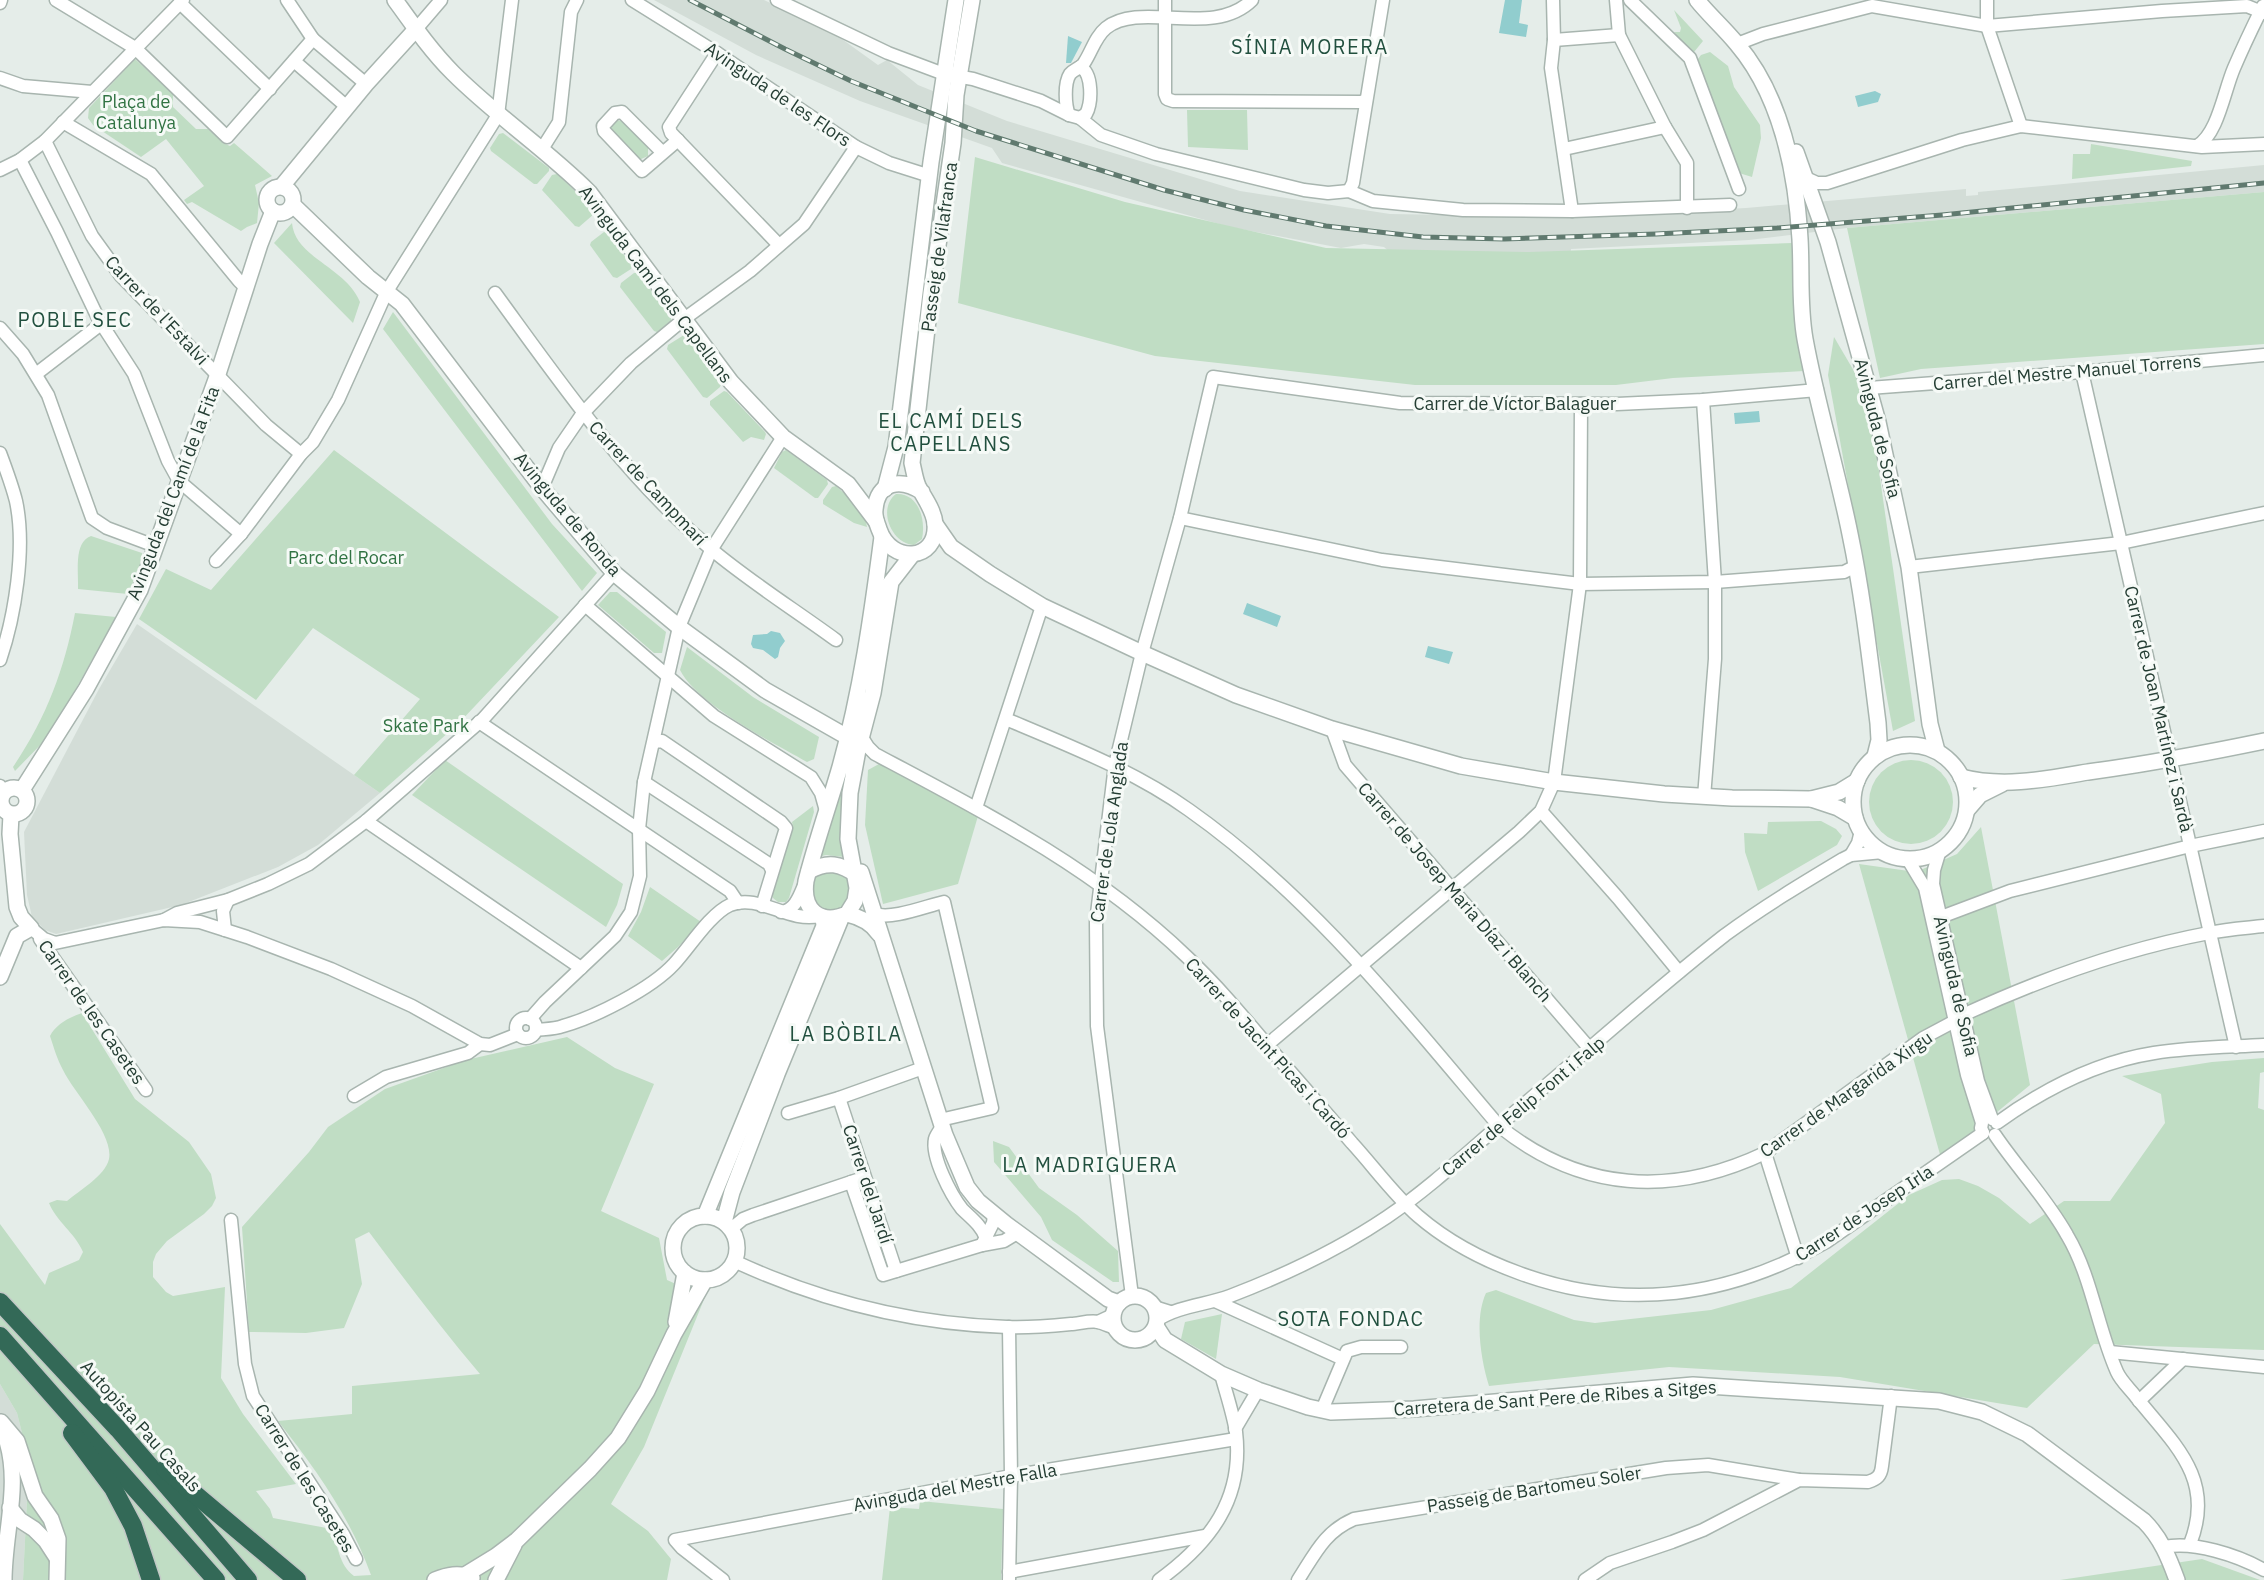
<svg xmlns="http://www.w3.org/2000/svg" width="2264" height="1580" viewBox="0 0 2264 1580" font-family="'IBM Plex Sans',sans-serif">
<rect width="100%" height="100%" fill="#e5ede9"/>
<g fill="#d3ddd7">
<path d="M654,0H764L832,32L878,65L887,60L918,85L1007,121L1240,191L1390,214L1577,217L1746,208L1966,189V196L1978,195V192L2264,165V192L1847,228L1749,240L1571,249L1569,266L1393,255L1384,247L1364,244L1341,248L1230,227L1002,163L992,148L860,101L756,55Z"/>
<path d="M137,624L380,793L318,845L278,867L181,905L56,934L45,930L32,917L27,895L24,832L99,689Z"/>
<path d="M0,1384L17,1413L29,1461L23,1580H0Z"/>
</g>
<g fill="#c0ddc4">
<path d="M1674,10L1703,41L1694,52L1690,51L1674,32H1680L1681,28Z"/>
<path d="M1710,52L1728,66L1734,87L1760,125L1761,138L1752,177L1739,173L1725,140L1698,63V59L1701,55Z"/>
<path d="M135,59L173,94V107L196,129H208L223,143L230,146L234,143L272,176L255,185L259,203L257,223L247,227L241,231L192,202L187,204L184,200L204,186L166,139L141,157L93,125L88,118L89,108Z"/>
<path d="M1187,110H1247L1248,150L1188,147Z"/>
<path d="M617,120L624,122L648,148V156L639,160L611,130L612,124Z"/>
<path d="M503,133L549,168V171L537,184H534L491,151L490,148L499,134Z"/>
<path d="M2091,144L2192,161L2191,166L2072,179L2073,154H2090Z"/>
<path d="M975,157L1125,202L1326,248L1529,252L1792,243L1804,371L1673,378L1616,385H1415L1155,356L958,303Z"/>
<path d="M557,174L578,194L594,214L579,227L575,226L542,190L552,175Z"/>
<path d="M2264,192V344L1921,369L1880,378L1847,228Z"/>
<path d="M292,223C295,258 346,267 360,302L353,323L274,243Z"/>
<path d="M604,232L608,233L632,266L631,269L617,278L613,277L590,245L591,242Z"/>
<path d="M634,273H638L671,317V321L657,332L654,331L620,287L621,283Z"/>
<path d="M393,312L552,524L597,573L582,591L383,329Z"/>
<path d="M684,335L721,384L720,387L707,398L703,397L667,349L668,345Z"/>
<path d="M1834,337L1868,395L1915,721L1893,731L1828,375Z"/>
<path d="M724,391L727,392L765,432L766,434L764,440L751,437L743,442L710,405V401Z"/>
<path d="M334,450L559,617L458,724L380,793L354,775L420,699L313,628L256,700L139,619L166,569L211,590Z"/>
<path d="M786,450L827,480L828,484L818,498H815L774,468L782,452Z"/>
<path d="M836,486C849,498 865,509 867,527L854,523L823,504V500L832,487Z"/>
<path d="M896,494C919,493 926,520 922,539L914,545C891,544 877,508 896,494Z"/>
<path d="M91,536L142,553L144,560L128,594L78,589C79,572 73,543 91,536Z"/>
<path d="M610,592H617L666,632L662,653H654L598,605Z"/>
<path d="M75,613L116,617L50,735L15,771L13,767C46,718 64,671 75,613Z"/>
<path d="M687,647L753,697L819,737L814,759L807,762C772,742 698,705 680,670Z"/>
<circle cx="1911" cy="802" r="42"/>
<path d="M445,760L623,884L617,905L606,927L412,795Z"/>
<path d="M879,764L978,816L958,884L883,904L865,825L868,770Z"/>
<path d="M842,778H846L841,823L844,857L826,855L818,857Z"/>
<path d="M813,806L814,812L789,898L786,902H778L773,898L772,893L793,827L792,822Z"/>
<path d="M1821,821L1836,829L1842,836L1837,845L1758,891L1745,852L1744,833L1767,834L1768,822Z"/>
<path d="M1981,827L2030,1085L1941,1158L1859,864L1916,872L1957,854Z"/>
<circle cx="831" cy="890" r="20"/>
<path d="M650,887L701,922L678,947L662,961L628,936L641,912Z"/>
<path d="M82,1013L135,1099L189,1142L211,1174L216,1198L212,1206L204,1214L167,1241L156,1254L153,1262V1277L166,1292L173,1296L225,1287L221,1378L243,1414L296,1484L256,1491L270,1509L273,1518L332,1529C338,1546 339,1565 354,1576L371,1575C349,1515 317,1471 278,1421L352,1414V1386L480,1374C441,1328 405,1280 369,1232L355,1239L362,1284L344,1328L306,1333L249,1332L242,1227L309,1152L328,1127L385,1089L466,1060L567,1037L615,1068L654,1084L601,1211L659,1238L667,1280L705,1297L644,1447L611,1504L648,1531L671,1559L667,1580H23L29,1461L17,1413L0,1384V1224L45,1285L49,1273L79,1260L83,1252C75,1233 56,1221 49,1203L57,1200L67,1201C80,1190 105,1176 109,1159C114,1134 74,1093 63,1070C57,1059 54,1048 50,1036C56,1024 70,1017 82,1013Z"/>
<path d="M2264,1058V1072L2260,1073L2258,1108L2264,1110V1350L2094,1344L2027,1408L1840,1377L1669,1367L1489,1386C1481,1360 1474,1319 1486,1293L1496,1290L1574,1320L1595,1323L1711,1310L1791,1288L1909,1195L1942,1180L1959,1179L1978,1186L1999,1198L2030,1224L2064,1201H2110L2165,1123L2161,1094L2122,1076L2212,1062Z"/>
<path d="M993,1141L1009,1147L1039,1188L1077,1215L1118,1251L1119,1282H1113L1052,1240L1041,1217L994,1162Z"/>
<path d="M1222,1314L1216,1359L1181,1339L1185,1322Z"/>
<path d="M920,1501L1003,1509L1001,1580H882L890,1507L919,1509Z"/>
<path d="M2202,1559L2260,1580H2060Z"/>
</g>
<g fill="#91cdce">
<path d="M1505,0H1522L1519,23L1528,25L1526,37L1499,33Z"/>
<path d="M1068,36L1082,42L1071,63H1066Z"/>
<path d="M1875,91L1881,94L1878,102L1858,107L1855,96Z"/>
<path d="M1759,411L1760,422L1735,424L1734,413Z"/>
<path d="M1247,603L1281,616L1277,627L1243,614Z"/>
<path d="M771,631L780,633L785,641L780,648L778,657L775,659L763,650L753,648L751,644L753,635L767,634Z"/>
<path d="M1428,646L1453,652L1449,664L1425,657Z"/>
</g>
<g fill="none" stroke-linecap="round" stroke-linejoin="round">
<g stroke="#a8b5af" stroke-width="15">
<g id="minor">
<path d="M56,0L135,48L227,137L313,39"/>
<path d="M287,0L313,39L366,84"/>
<path d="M632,0L717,53L856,147L889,163L930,176"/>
<path d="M777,0L888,53L944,74L973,79L1041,101L1069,115L1080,118L1086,114C1092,103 1093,73 1080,67"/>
<path d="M1165,0V94L1167,99L1173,101L1361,102L1366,101"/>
<path d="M1553,0L1554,40L1551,68L1572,211"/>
<path d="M1616,0L1619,35L1665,127L1687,163V208"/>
<path d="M1630,0L1690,58L1739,189"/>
<path d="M1987,0V26L2021,126"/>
<path d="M0,3L1,0"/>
<path d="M180,3L270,89"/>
<path d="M417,28L441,0"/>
<path d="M1554,40L1619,35"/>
<path d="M1737,44L1763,34L1872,6L1987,26L2162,11L2247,6L2264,13"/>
<path d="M717,53L669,127L671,133L779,245"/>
<path d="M294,61L347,107"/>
<path d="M0,78L23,86L92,92"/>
<path d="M1069,115C1065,105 1064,83 1070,74C1074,69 1081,68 1084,63C1092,51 1095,37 1106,28C1141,0 1213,39 1252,0"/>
<path d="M1080,118L1101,135L1156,154L1304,190L1328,193L1349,191L1373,201L1463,210L1572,211L1730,205"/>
<path d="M63,122L151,174L239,281L245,287"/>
<path d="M45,141L92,236L121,276L266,425L301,454"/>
<path d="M2197,146C2218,134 2224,91 2234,68C2243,47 2253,26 2263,6"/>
<path d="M542,149L559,122L571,12L577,0"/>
<path d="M1564,149L1665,127"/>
<path d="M662,152L622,112L615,113L603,126L604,131L642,171L678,140"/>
<path d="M20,160L57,232L99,320L134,374L168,461L179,481L241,534"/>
<path d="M0,170L20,160L45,141L183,0"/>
<path d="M1806,178L1817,183H1827L1962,140L2021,126L2202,147L2264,144"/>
<path d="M1349,191L1353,183L1383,0"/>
<path d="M495,293C560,382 625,477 711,549C749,581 795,610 836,640"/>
<path d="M0,328L23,354L48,395L92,518L107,528L155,546"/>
<path d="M2082,372L2236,1047"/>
<path d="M36,374L101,324"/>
<path d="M1869,388L2082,372L2264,355"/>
<path d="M1703,400L1715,582V659L1704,797"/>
<path d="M0,453C6,469 12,485 16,501C26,548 15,616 0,660"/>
<path d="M542,488L559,448L583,413L631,363L684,319L750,271L804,224L856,147"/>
<path d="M1180,518L1382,560L1580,584L1715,582L1844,572L1856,566"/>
<path d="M216,561L241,534L301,454L313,442L338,400L387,291L498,115L512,0"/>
<path d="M1909,567L2121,543L2264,513"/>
<path d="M585,605L714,716L811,777L821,793L826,811"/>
<path d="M1006,719C1069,746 1133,770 1189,810C1311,896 1403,1013 1499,1126C1581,1192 1672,1197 1765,1153L1923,1038L1955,1021"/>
<path d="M479,722L730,891L738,903"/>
<path d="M1332,729L1345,765L1590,1049"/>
<path d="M861,736L868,747L875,754C986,813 1094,868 1186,956C1216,984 1242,1015 1268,1046C1296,1078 1324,1110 1352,1143C1374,1167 1394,1195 1418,1216C1447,1241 1483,1260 1519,1273C1625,1312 1729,1297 1826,1242L1983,1133"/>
<path d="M654,742L662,741L781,822L786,828L762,906"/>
<path d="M644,782L769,864L772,870"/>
<path d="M0,786L4,792"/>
<path d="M976,808L1042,606"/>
<path d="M1541,811L1618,898L1679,972"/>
<path d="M366,821L581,968"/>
<path d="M1940,850L1934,870L1933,884L1978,1081L1992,1119"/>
<path d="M1851,855L1858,843L1861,831"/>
<path d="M1907,858L1925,888L1967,1075L1982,1123L1981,1128L1983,1133"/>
<path d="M781,912C795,911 800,895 805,883"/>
<path d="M875,914C892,920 926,906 944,902L992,1108L940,1120"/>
<path d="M1941,917L2010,891L2190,846L2264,831"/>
<path d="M164,920L177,913L228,900L268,884L309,864L366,821L483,719L614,573"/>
<path d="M31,928L44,939L55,943L164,920L200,922L247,937L331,969L412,1006L480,1044L490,1045L518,1034"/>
<path d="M225,930L223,911L228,900"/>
<path d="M40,939L146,1090"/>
<path d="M1963,1015C2041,979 2124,949 2209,933C2227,929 2246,928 2264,926"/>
<circle cx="526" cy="1028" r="10"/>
<path d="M530,1019L545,1002L615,936L631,912L640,876L639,829L644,782L679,627L711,550L783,437"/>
<path d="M536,1030C545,1029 555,1029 563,1026C595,1017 651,989 674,964C689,948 710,914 730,905C759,893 788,923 819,916"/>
<path d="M1267,1045L1519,832L1541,811L1554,782L1580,584L1581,404"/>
<path d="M354,1096L386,1077L468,1053L480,1044"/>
<path d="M839,1098L896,1271"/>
<path d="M788,1113L839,1098L923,1068"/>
<path d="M1997,1123C2044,1089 2096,1062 2154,1053C2191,1047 2228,1047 2264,1045"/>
<path d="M942,1127C940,1130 936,1135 935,1139C931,1157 951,1195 962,1209C971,1218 981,1225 986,1238"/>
<path d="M1995,1135C2018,1169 2047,1199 2067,1235C2092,1277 2097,1327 2117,1372C2121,1381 2130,1389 2136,1397C2174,1444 2216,1479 2190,1544"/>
<path d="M1765,1153L1798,1258"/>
<path d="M851,1182L883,1275L982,1245"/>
<path d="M994,1215L993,1223L982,1245L1004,1241L1017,1233"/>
<path d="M231,1220L245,1364L253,1396L343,1534L356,1559"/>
<path d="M731,1229L743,1219L753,1215L857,1180"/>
<path d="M734,1261C820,1301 911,1324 1007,1327C1028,1328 1050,1326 1071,1324C1078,1324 1090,1320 1098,1322C1103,1323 1109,1326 1115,1328"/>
<path d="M1132,1296L1097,1026L1096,922L1115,765L1142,653L1180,518L1213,377L1400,403L1617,404L1703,400L1817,390"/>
<path d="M1215,1301L1343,1359"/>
<path d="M1154,1307L1170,1312"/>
<path d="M1157,1320C1179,1306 1205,1305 1230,1296C1285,1275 1338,1250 1387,1217C1431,1187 1470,1150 1510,1116C1582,1056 1651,993 1725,935C1763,907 1803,883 1843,859L1851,855L1883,852"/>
<path d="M1098,1322L1113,1315"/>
<path d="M2110,1352L2264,1367"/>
<path d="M2139,1401L2183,1359"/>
<path d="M1322,1410L1347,1351L1361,1347H1401"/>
<path d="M1235,1429L1258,1390"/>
<path d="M2164,1547C2194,1541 2237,1555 2264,1570"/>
<path d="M1009,1572L1205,1536"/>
<path d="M723,1580L682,1548L675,1540L1011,1476L1236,1439"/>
<path d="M1009,1580L1011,1476L1009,1327"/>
<path d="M1159,1580C1210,1543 1244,1499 1236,1432C1233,1413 1226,1393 1221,1374"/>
<path d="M1298,1580C1315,1554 1324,1532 1354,1519L1666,1468L1708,1465L1799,1480"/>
<path d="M1585,1580L1610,1563L1672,1542L1703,1530L1799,1480L1868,1482C1877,1479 1881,1476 1882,1466L1891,1396"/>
</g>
</g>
<g stroke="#a8b5af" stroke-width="18">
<g id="tertiary">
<path d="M395,0C413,25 431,51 453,73C496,116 546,149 589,192L731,382L783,437L848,484L876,521"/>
<path d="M1697,0C1709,15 1724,28 1737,44C1782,97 1796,171 1800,239C1802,273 1799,306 1805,339C1817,405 1837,469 1850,534C1863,596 1870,660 1878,723L1879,740L1875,756"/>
<path d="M1796,152L1828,242L1878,422L1909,567L1930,724L1937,751"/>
<path d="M282,186L366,84L417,28"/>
<circle cx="280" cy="200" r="13"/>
<path d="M293,205L368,277L402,304L542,488L614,573L679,627L765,690L842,734L847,735"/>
<path d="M885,489L896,447L931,162L956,0"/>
<path d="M922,492C901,478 877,481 875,510C874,517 877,523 879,529C891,565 938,561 935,524C934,510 924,498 918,486C915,479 914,471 912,463L931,293L953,143L956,95L972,0"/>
<path d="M935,524L951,547L990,574L1042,606L1142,653L1236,695L1332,729L1461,766L1554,782L1664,794L1732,798L1811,799L1839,792L1857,781"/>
<path d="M882,537C872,614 861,692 840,767C829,805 816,842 806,881C802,909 819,926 847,914L855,901L857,888L848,839L850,793L858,750L873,693L891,582L912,555"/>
<circle cx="1910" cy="802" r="57"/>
<path d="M1961,777C2003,788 2047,779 2088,772C2147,764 2206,753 2264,741"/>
<circle cx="14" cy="801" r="13"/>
<path d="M22,790L86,689L140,590L218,374L260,244L273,211"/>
<path d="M1811,799L1838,808L1855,818"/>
<path d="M1967,810L1980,795L2002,784"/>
<path d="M809,871C828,861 840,863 858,876"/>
<path d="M861,872L945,1135L967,1187L978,1201L1006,1224L1108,1299L1119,1303"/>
<path d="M847,914C860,917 872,923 879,934"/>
<path d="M0,977L17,936L31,928L21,917L17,907L10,834L11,815"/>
<path d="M705,1216L824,926L823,917"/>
<circle cx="705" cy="1248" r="32"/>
<path d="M724,1222L732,1192L777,1074L842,916"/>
<circle cx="1135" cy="1318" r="22"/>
<path d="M676,1322L685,1273"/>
<path d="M1156,1326L1165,1340L1221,1374L1258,1390L1308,1407L1331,1412L1414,1409L1693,1385L1939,1401L1982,1412L2027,1434L2144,1521C2161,1538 2169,1558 2177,1580"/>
<path d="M1,1422L17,1441L35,1496L51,1519L58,1539L57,1580"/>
<path d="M10,1508L20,1520L34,1529L46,1541L57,1558"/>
<path d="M465,1575L496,1556L517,1540L590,1469L618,1438L647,1391L674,1334L705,1280"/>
<path d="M4,1580C4,1532 22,1482 5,1435"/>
<path d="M435,1580C447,1575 459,1572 472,1578"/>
<path d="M496,1580L514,1545"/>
</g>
</g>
<g stroke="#c2c9c6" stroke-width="21">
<g id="motorway">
<path d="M0,1302L118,1429L248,1580"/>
<path d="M0,1336L216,1580"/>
<path d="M72,1433L113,1488L133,1526L151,1580"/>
<path d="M165,1469L297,1580"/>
</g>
</g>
<use href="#minor" stroke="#fff" stroke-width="12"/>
<use href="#tertiary" stroke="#fff" stroke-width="15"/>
<use href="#motorway" stroke="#336957" stroke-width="18"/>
<g stroke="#607a6f" stroke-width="5">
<path id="rail" d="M690,0L785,49L851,81L976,131L1164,190L1244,210L1326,226L1423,237L1504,239L1656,234L1777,228L1942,215L2264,183"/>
</g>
<use href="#rail" stroke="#f6faf7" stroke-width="3" stroke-dasharray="9" stroke-linecap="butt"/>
</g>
<g text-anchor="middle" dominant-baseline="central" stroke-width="6" stroke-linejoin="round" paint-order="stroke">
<g font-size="18" fill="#253e34" stroke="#f6faf7">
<text transform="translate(778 94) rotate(34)">Avinguda de les Flors</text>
<text transform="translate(939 247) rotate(-82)">Passeig de Vilafranca</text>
<text transform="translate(656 284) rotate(53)">Avinguda Camí dels Capellans</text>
<text transform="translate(157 310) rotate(47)">Carrer de l'Estalvi</text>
<text transform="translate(2067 372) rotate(-5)">Carrer del Mestre Manuel Torrens</text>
<text x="1515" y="403">Carrer de Víctor Balaguer</text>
<text transform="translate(1878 428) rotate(76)">Avinguda de Sofia</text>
<text transform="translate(648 483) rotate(47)">Carrer de Campmarí</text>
<text transform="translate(173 493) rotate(-69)">Avinguda del Camí de la Fita</text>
<text transform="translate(568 514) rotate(50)">Avinguda de Ronda</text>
<text transform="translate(2159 709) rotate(77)">Carrer de Joan Martínez i Sardà</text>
<text transform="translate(1109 832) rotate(-82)">Carrer de Lola Anglada</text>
<text transform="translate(1455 892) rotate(49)">Carrer de Josep Maria Díaz i Blanch</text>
<text transform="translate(1956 986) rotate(77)">Avinguda de Sofia</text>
<text transform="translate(92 1012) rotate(55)">Carrer de les Casetes</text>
<text transform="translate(1268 1048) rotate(48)">Carrer de Jacint Picas i Cardó</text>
<text transform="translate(1846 1094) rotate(-35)">Carrer de Margarida Xirgu</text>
<text transform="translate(1523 1106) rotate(-40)">Carrer de Felip Font i Falp</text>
<text transform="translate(868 1184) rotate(72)">Carrer del Jardí</text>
<text transform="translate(1864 1213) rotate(-33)">Carrer de Josep Irla</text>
<text transform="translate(1555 1398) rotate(-4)">Carretera de Sant Pere de Ribes a Sitges</text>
<text transform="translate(141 1426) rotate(48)">Autopista Pau Casals</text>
<text transform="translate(305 1478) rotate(58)">Carrer de les Casetes</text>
<text transform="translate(955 1487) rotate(-10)">Avinguda del Mestre Falla</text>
<text transform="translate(1534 1489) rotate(-9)">Passeig de Bartomeu Soler</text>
</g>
<g font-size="18" fill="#317343" stroke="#f6faf7">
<text x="136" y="101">Plaça de<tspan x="136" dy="21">Catalunya</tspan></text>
<text x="346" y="557">Parc del Rocar</text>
<text x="426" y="725">Skate Park</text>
</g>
<g font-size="20" letter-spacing="1.5" fill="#22503f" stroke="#f6faf7">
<text x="1310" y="46">SÍNIA MORERA</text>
<text x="75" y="319">POBLE SEC</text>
<text x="951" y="420">EL CAMÍ DELS<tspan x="951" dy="23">CAPELLANS</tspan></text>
<text x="846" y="1033">LA BÒBILA</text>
<text x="1090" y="1164">LA MADRIGUERA</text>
<text x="1351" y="1318">SOTA FONDAC</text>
</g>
</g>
</svg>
